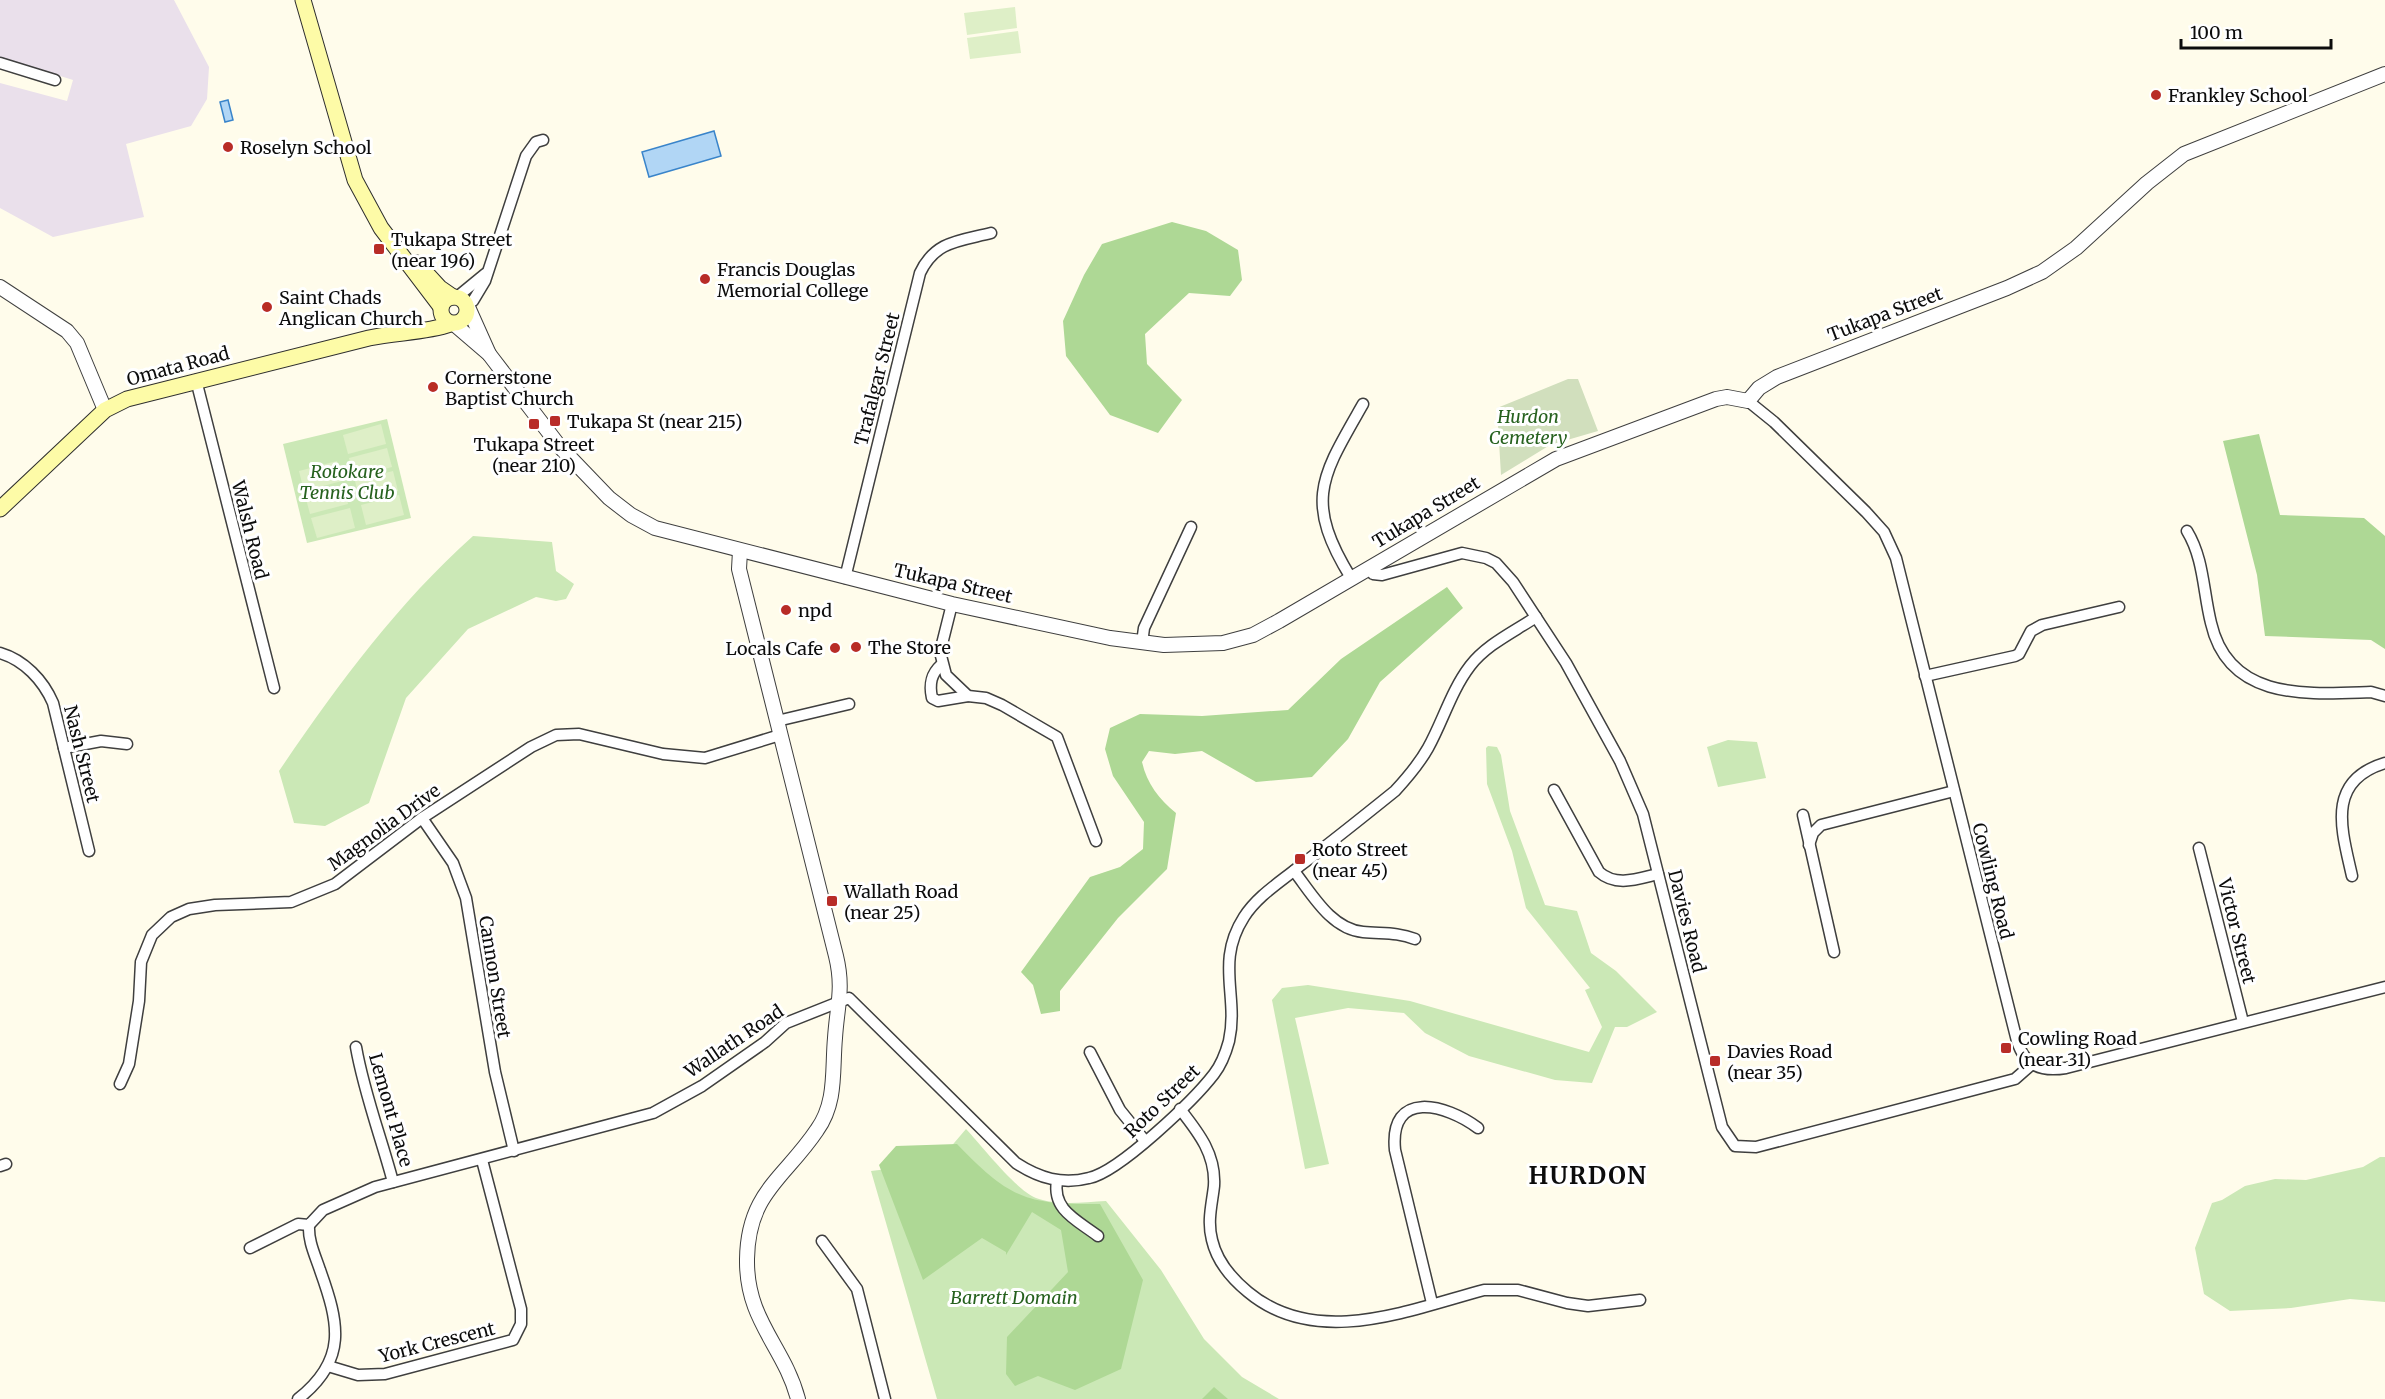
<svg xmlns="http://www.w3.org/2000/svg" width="2385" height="1399" viewBox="0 0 2385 1399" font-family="Merriweather,serif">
<rect width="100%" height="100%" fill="#fffceb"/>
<path fill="#eae0eb" d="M0,0H174L209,67L207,99L191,126L126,144L144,217L53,237L0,208V83L67,101L73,80L0,57Z"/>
<g fill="#cbe8b6">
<path d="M387,419L411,518L307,543L283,444Z"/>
<path d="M473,536L552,542L556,571L574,584L566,599L556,601L536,597L468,629L406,698L369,803L325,826L294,823L279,771C337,686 396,605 473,536Z"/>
<path d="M1728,740L1757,742L1766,778L1718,787L1707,747Z"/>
<path d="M1488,746L1497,747L1501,755L1510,811L1545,905L1577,911L1591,953L1616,971L1657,1012L1627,1027H1615L1592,1083L1555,1080L1469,1056L1425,1033L1404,1013L1348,1008L1295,1018L1329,1164L1305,1169L1272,1000L1282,988L1308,985L1410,1001L1589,1052L1602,1027L1585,990L1590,988L1526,908L1512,851L1487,784L1486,748Z"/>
<path d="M966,1129C982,1146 1016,1190 1036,1198C1057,1206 1084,1202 1106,1201L1161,1270L1204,1339L1242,1377L1279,1399H937L871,1171L937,1163Z"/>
<path d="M2380,1157H2385V1302L2350,1299L2291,1308L2230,1311L2204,1294L2195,1248L2212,1203L2222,1200L2245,1186L2275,1179L2306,1180L2363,1167Z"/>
</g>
<g fill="#aed895">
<path d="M1172,222L1206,231L1238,250L1242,280L1230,296L1189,293L1145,334L1147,364L1182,400L1158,433L1110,415L1066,356L1063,321L1084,275L1102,244Z"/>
<path d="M2259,434L2280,515L2364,518L2385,536V649L2371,640L2265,636L2257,575L2223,441Z"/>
<path d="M1447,587L1463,608L1380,682L1348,739L1312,777L1256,782L1202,751L1175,754L1149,751L1142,762C1147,784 1159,799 1176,813L1167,869L1118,918L1060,991V1011L1041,1014L1033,985L1021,972L1090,877L1120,867L1143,849L1144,822L1113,776L1105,749L1110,728L1140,714L1202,716L1288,710L1341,659Z"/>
<path d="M957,1144C1009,1198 1026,1205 1100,1204L1143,1280L1121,1369L1075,1390L1038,1376L1015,1386L1006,1374L1007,1337L1068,1272L1061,1230L1032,1212L1006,1255V1252L982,1238L923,1280L879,1165L896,1146Z"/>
<path d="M1214,1387L1228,1399H1202Z"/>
</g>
<path fill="#d1dfbd" d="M1568,379H1578L1598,431L1550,445L1501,475L1497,408Z"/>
<g fill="#deefc7">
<path d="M1015,7L1017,28L967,35L964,13Z"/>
<path d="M1018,31L1021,53L970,59L967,38Z"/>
<path d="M381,424L386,444L348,454L343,435Z"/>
<path d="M387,448L392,467L354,477L349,458Z"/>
<path d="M337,461L342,481L304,491L299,471Z"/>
<path d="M393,471L398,491L360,501L355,481Z"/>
<path d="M343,485L348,504L310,514L305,495Z"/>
<path d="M399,495L404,515L366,525L361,505Z"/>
<path d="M350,508L355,528L317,538L311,518Z"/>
</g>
<g fill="#b1d6f5" stroke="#3984ca" stroke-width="1.5">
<path d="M228,100L233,120L225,122L220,102Z"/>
<path d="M714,131L721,156L649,177L642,152Z"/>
</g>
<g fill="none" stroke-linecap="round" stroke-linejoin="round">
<g stroke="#3f3f3f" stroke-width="13">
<g id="minor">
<path d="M0,63L55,80"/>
<path d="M457,297L485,274"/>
<path d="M466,304L473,301L485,281L526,156L536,142L543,140"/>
<path d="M196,380L274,688"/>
<path d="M1748,401L1774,422L1866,512L1884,532L1896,558L2017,1041C2025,1066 2041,1072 2066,1068L2385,987"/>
<path d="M2187,531C2204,559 2203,591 2211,623C2229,702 2309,694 2371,692L2385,696"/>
<path d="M1370,568L1373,574L1382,575L1462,553L1486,558L1496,563L1513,582L1566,663L1620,761L1643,814L1722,1127L1735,1146L1756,1147L2015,1079L2031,1065"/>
<path d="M845,578L920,273C935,241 959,241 991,233"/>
<path d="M1351,578C1303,500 1322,476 1363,404"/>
<path d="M952,604L940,652L946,675L968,696L986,698L1002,705L1057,737L1096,841"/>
<path d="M1142,643L1144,628L1191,527"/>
<path d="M0,653C24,660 43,680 53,703L89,851"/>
<path d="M941,665C931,674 929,684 932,698L938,701L968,696"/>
<path d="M1925,676L2015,656L2019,654L2031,631L2042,625L2119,607"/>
<path d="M777,721L849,704"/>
<path d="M64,748L101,741L127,744"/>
<path d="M1554,790L1599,872C1616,887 1637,879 1658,874"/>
<path d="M1803,815L1834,952"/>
<path d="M422,818L453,863L466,898L495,1072L514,1151"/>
<path d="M1809,845L1813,833L1821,825L1954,791"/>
<path d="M2199,848L2243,1022"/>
<path d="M1294,871C1312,894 1331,929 1363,932C1382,934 1397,932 1415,939"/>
<path d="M2352,876C2342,831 2325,781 2385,763"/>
<path d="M356,1047C364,1093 381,1137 393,1182"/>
<path d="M1090,1052L1120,1110L1145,1141"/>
<path d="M120,1084L129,1064L139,1001L141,962L152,935L171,917L189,909L215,905L291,902L335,884L422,818L531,747L556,735L579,734L663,754L705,758L780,735"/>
<path d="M1180,1109C1198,1132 1216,1154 1214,1186C1212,1204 1207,1221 1212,1240C1217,1262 1231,1278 1248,1292C1316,1349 1409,1310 1484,1290H1518L1567,1303L1588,1306L1640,1300"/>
<path d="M0,1166L6,1164"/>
<path d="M1057,1181C1052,1210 1077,1220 1098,1236"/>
<path d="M822,1241L857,1289L885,1399"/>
<path d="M250,1248L298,1224L309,1225L323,1210L375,1187L653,1113L702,1086L765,1042L786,1023L849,998L1016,1163C1039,1178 1062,1185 1089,1178C1119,1172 1194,1100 1214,1074C1221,1065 1226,1052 1229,1041C1239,996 1215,962 1244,917C1258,895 1282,881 1301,865C1333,841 1364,816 1395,791C1407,778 1419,764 1428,748C1443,721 1451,691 1470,666C1487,644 1514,632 1536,617"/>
<path d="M1432,1303L1395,1150C1389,1089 1446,1104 1478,1128"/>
<path d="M328,1366L358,1375L385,1374L513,1340L521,1324V1309L482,1160"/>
<path d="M298,1399C348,1360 339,1323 320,1270C315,1255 308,1241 309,1225"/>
</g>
</g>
<g stroke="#3f3f3f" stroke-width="16">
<g id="tertiary">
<path d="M0,287L67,331L77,343L105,410"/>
<path d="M468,307L489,354"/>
<path d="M454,324L489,354L560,447L609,498L631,515L655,528L952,604L1110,638L1164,645L1223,643L1253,635L1279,621L1556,459L1716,399L1727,397L1748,401L1759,388L1777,377L2007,288L2042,272L2076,248L2147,183L2184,154L2385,74"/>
<path d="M740,551L739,569L836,956C844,989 837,1006 835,1038C832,1070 837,1102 817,1130C785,1178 748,1192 747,1259C746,1321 784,1346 798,1399"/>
</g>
</g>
<g stroke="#2e2e2e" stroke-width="17">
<g id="secondary">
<path d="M303,0L355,180L381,228L441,307"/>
<path d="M417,263L440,288L453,297"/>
<circle cx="454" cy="310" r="13"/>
<path d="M0,509L105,410L127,399L369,338C396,332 425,333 451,324"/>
</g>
</g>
<use href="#minor" stroke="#fff" stroke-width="10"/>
<use href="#tertiary" stroke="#fff" stroke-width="14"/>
<use href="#secondary" stroke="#fdfba7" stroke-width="15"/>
</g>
<g fill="#b82c27" stroke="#fff" stroke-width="2">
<circle cx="2156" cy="95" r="6"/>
<circle cx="228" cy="147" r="6"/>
<rect x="373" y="243" width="12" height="12" rx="3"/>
<circle cx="705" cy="279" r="6"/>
<circle cx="267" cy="307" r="6"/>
<circle cx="433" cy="387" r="6"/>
<rect x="549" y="415" width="12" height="12" rx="3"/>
<rect x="528" y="418" width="12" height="12" rx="3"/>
<circle cx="786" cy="610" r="6"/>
<circle cx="856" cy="647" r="6"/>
<circle cx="835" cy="648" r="6"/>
<rect x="1294" y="853" width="12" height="12" rx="3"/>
<rect x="826" y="895" width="12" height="12" rx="3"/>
<rect x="2000" y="1042" width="12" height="12" rx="3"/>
<rect x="1709" y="1055" width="12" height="12" rx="3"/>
</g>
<g text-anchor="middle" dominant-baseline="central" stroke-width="6" stroke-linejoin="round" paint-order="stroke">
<g font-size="18" fill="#0c0c0c" stroke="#fff" text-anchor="start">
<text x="2168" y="95">Frankley School</text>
<text x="240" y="147">Roselyn School</text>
<text x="391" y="239">Tukapa Street<tspan x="391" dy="21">(near 196)</tspan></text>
<text x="717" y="269">Francis Douglas<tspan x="717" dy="21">Memorial College</tspan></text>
<text x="279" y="297">Saint Chads<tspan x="279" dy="21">Anglican Church</tspan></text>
<text x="445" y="377">Cornerstone<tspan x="445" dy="21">Baptist Church</tspan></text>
<text x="567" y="421">Tukapa St (near 215)</text>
<text x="534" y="444" text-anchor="middle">Tukapa Street<tspan x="534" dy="21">(near 210)</tspan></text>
<text x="798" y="610">npd</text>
<text x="868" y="647">The Store</text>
<text x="823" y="648" text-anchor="end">Locals Cafe</text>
<text x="1312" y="849">Roto Street<tspan x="1312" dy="21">(near 45)</tspan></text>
<text x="844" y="891">Wallath Road<tspan x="844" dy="21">(near 25)</tspan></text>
<text x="2018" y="1038">Cowling Road<tspan x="2018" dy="21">(near 31)</tspan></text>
<text x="1727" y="1051">Davies Road<tspan x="1727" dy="21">(near 35)</tspan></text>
</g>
<g font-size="18" fill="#0c0c0c" stroke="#fff">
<text transform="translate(1885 314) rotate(-21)">Tukapa Street</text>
<text transform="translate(178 366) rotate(-15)">Omata Road</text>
<text transform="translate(877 379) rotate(-76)">Trafalgar Street</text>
<text transform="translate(1426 512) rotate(-31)">Tukapa Street</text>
<text transform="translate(250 530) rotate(76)">Walsh Road</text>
<text transform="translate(953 583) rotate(13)">Tukapa Street</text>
<text transform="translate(82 754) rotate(76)">Nash Street</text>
<text transform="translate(384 827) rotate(-36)">Magnolia Drive</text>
<text transform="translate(1993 881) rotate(76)">Cowling Road</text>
<text transform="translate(1687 921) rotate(76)">Davies Road</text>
<text transform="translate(2237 931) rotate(76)">Victor Street</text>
<text transform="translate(495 977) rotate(81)">Cannon Street</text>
<text transform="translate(734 1041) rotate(-34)">Wallath Road</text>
<text transform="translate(1162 1101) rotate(-44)">Roto Street</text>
<text transform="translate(391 1110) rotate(74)">Lemont Place</text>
<text transform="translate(437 1342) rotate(-14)">York Crescent</text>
</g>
<g font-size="18" font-style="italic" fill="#26611e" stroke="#fff">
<text x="1528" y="416">Hurdon<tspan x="1528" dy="21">Cemetery</tspan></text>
<text x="347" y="471">Rotokare<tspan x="347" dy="21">Tennis Club</tspan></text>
<text x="1014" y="1297">Barrett Domain</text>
</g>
<g font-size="24" font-weight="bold" letter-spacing="1.5" fill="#0c0c0c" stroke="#fff">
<text x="1588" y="1175">HURDON</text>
</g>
</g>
<path d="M2181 39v9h150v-9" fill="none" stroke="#0c0c0c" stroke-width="3"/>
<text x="2190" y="39" font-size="18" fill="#0c0c0c" stroke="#ffffff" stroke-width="4.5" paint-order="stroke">100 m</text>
</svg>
